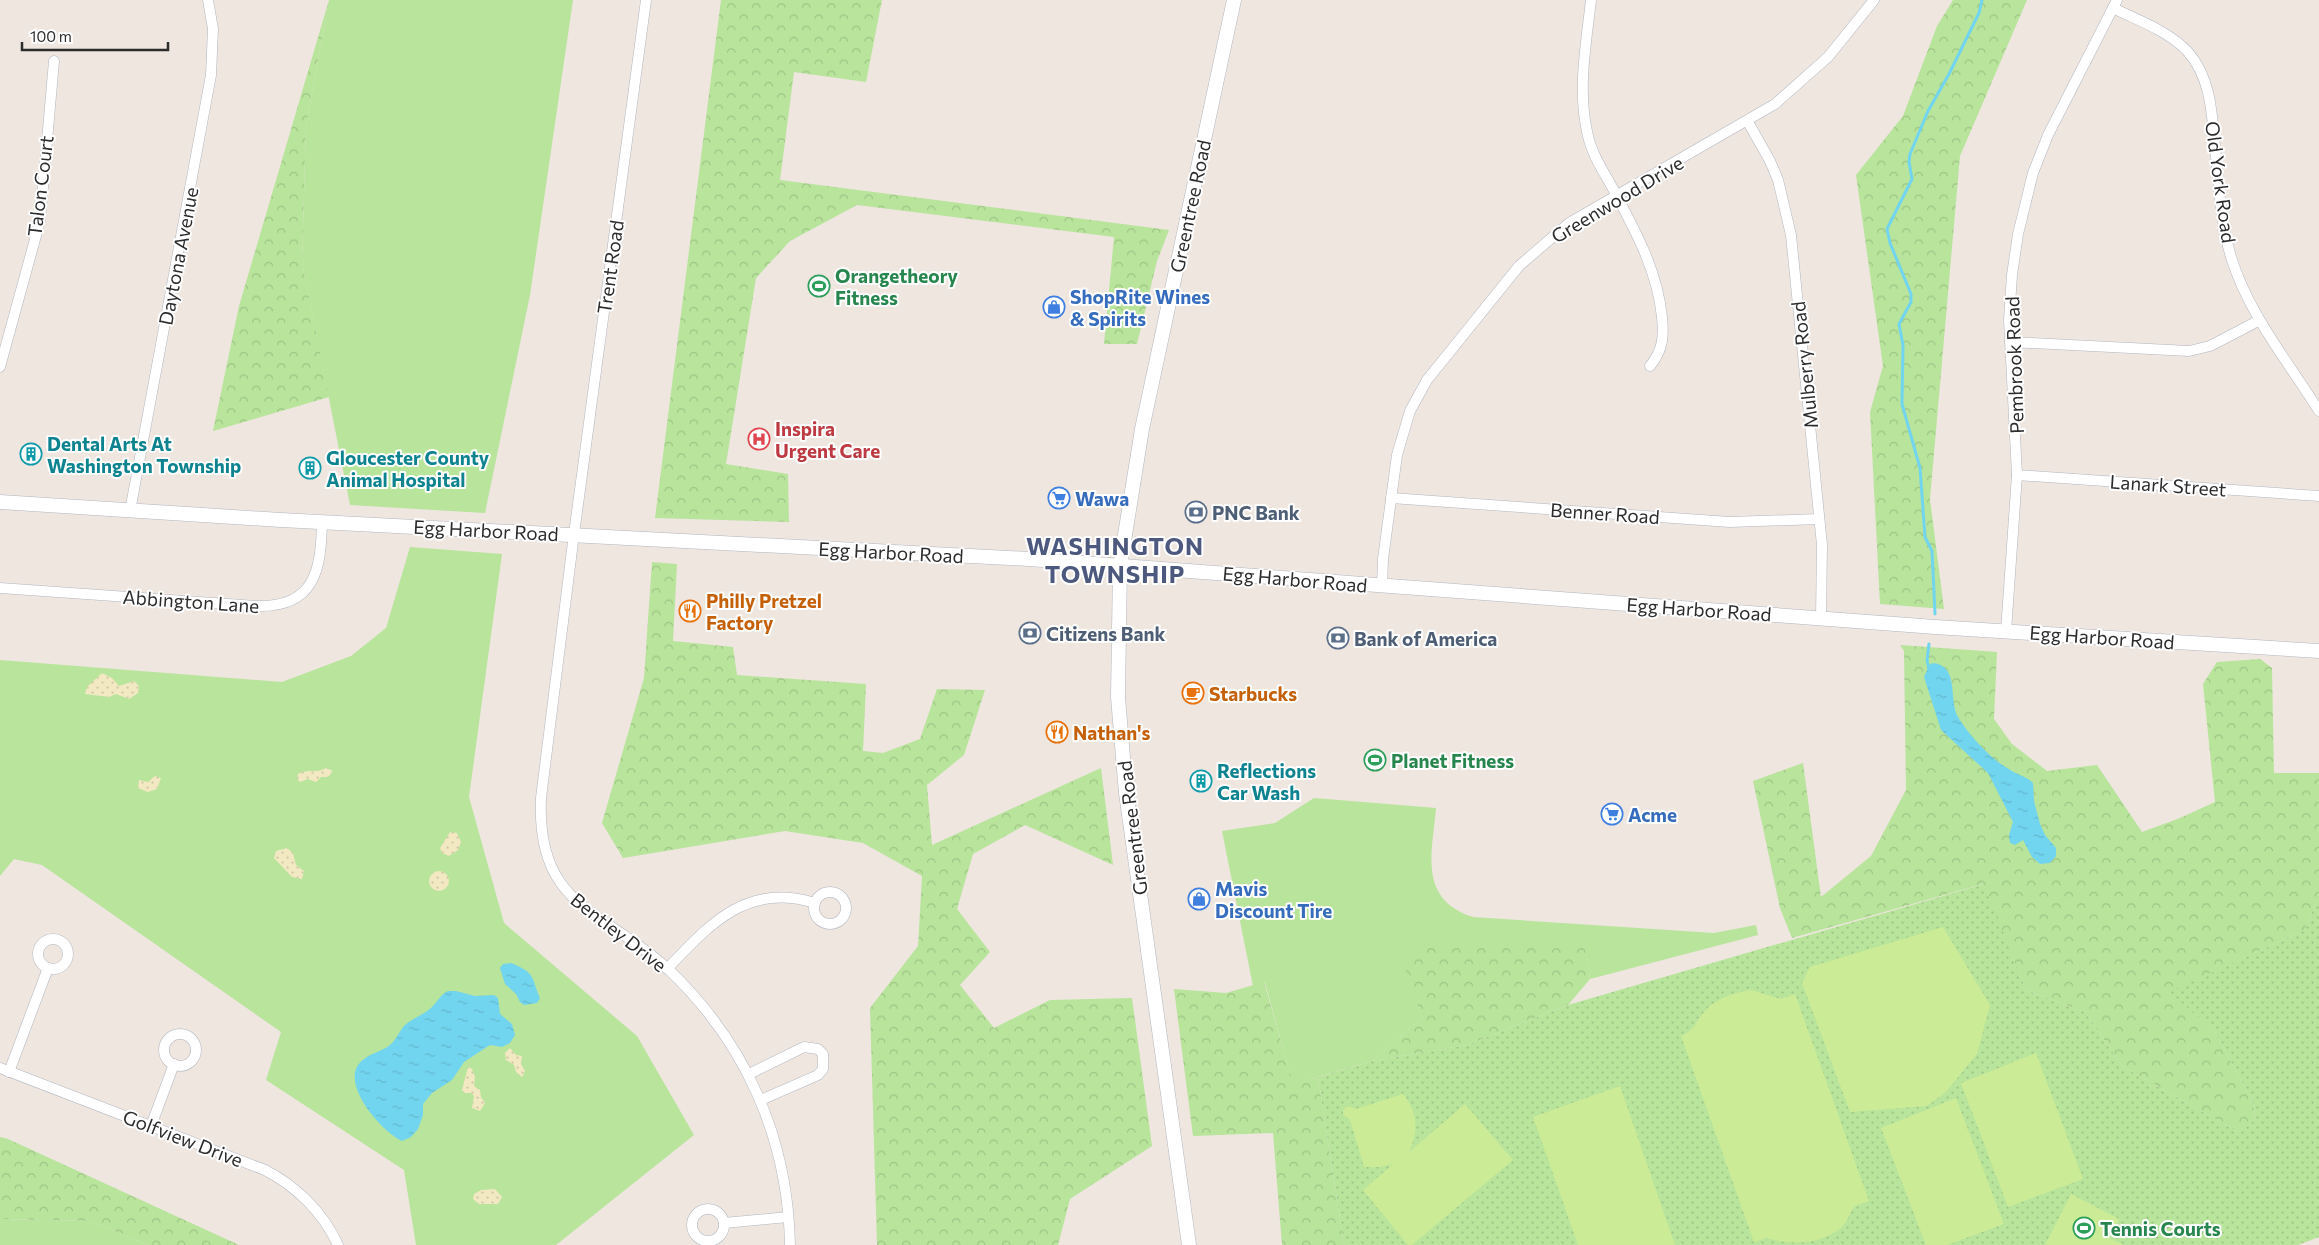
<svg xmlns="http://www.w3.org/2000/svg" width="2319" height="1245" viewBox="0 0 2319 1245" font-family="Commissioner,sans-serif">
<defs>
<pattern id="forest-crowns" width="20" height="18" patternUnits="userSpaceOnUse" patternTransform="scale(1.25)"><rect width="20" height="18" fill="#b8e49b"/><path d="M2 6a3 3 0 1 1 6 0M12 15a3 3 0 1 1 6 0" fill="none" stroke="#9ec486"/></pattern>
<pattern id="sand-dots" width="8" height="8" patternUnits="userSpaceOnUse" patternTransform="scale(1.25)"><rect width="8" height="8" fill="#f2e8c2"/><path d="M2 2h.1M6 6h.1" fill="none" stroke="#d0c7a7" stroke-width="1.8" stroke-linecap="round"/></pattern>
<pattern id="park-dots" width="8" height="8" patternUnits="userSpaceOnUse" patternTransform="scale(1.25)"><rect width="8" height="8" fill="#b8e49b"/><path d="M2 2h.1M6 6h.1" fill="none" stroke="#9ec486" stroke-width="1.8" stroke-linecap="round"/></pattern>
<pattern id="water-ripples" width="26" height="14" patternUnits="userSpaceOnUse" patternTransform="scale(1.25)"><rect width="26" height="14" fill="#72d5ef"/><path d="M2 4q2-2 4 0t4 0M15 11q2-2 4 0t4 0" fill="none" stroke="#63b7cd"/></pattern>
</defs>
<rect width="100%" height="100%" fill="#eee6df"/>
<g fill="#b8e49b">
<path d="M329,0H573L530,295L485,513L350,505L302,262L306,126Z"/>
<path d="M410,547L502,554L469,797L504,923L637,1036L694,1135L556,1245H416L404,1170L266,1080L281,1032L42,865L14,859L0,876V660L282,682L351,656L386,628Z"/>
<path d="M1314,798L1436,808C1432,854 1418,899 1473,917L1714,933L1756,925L1758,935L1590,979L1585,942L1403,960L1422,1018L1372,1061L1293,1084L1265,983L1253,986L1222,831L1275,823Z"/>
<path d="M0,1219L90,1221L148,1245H0Z"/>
</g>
<g fill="url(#forest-crowns)">
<path d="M329,0L306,126L302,262L329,397L213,431L239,306Z"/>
<path d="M721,0H882L866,82L794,72L780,180L1169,230L1157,261L1137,344H1104L1114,237L857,205L790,241L756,278L726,464L788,474L789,522L655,518Z"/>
<path d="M1953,0H2027L1960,156L1930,499L1944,609L1880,604L1870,412L1883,366L1856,175L1903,116L1937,26Z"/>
<path d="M652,562L677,564L673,641L733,647L737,675L866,684L863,751L883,753L920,739L937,689L985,690L964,755L927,785L932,845L1101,768L1113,865L1025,825L973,854L957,909L990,952L960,985L994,1028L1050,1000L1132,998L1152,1146L1070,1199L1058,1245H877L870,1008L918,946L922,876L863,843L785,831L623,858L602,823L644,678Z"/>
<path d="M1900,645L1997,652L1994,719L2012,744L2047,771L2097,765L2142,832L2180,818L2215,802L2203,684L2217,662L2260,659L2272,668L2274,773H2319V900L2316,901L2305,930L2170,992L2215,1032L2252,1100L2256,1119L2238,1132L2122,1066L2085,1012L2026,990L1983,884L1792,938L1780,908L1753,781L1803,763L1821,897L1871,856L1906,790L1904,651Z"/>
<path d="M1585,941L1590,979L1568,1005L1467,1045L1372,1061L1422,1018L1402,960L1431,946Z"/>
<path d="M1264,982L1293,1083L1318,1077L1344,1245H1282L1273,1133L1193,1136L1174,989L1226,993Z"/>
<path d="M0,1137L8,1139L239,1245H148L90,1221L0,1219Z"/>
</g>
<g fill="url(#sand-dots)">
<path d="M102,673L112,678L119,686L134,681L139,686L138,693L129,699L116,694L109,697L85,694L87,687Z"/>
<path d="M326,768L333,771L328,777H321L316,782L308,779L300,782L297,778L298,774C307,768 316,774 326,768Z"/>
<path d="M155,776L161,778L157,789L148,792L138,788L139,780L148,782Z"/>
<path d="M450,832L457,833L461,842L458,850L449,856L442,853L440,848Z"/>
<path d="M287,848L293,853L296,865L304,871L302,879L292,877L274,858L276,851Z"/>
<circle cx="439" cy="881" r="10"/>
<path d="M510,1048L516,1055L522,1056L521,1064L525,1071L522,1077L516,1072L514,1065L506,1060L505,1053Z"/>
<path d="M468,1067L472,1069L475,1077L474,1086L480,1090L481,1097L485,1103L480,1111L472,1108L474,1096L471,1093H465L462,1090Z"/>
<path d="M495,1189L502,1197L498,1204H479L473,1199L474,1194L481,1190Z"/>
</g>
<path fill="url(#park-dots)" d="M1984,884L2026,990L2085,1012L2122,1066L2238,1132L2256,1119L2252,1100L2215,1032L2169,992L2305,930L2316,901L2319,900V1237L2298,1245H1344L1318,1077L1372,1061L1467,1045L1568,1005Z"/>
<g fill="#cceb97">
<path d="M1943,927L1990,1005L1977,1054L1946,1092L1927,1106L1850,1112L1802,983L1810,967Z"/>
<path d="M1751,990L1781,999L1795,994L1869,1201C1866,1203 1857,1204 1854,1207C1851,1210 1847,1222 1842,1227C1821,1245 1792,1245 1766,1238L1754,1242L1681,1036C1697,1029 1694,1023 1705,1011C1716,998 1734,993 1751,990Z"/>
<path d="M2036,1053L2083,1179L2008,1207L1961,1083Z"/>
<path d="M1620,1086L1675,1245H1578L1533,1117Z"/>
<path d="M1403,1094C1418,1112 1419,1131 1409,1152L1465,1104L1513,1160L1412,1245H1408L1363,1190L1393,1164L1380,1167H1364L1350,1120L1343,1115V1110L1348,1106L1356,1109Z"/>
<path d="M1956,1098L2004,1224L1947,1245H1926L1881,1128Z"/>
<path d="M2071,1194L2119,1219L2109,1238L2124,1245H2045Z"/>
</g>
<g fill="url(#water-ripples)">
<path d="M1934,663C1959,667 1949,698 1957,715C1966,732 1990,758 2007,768C2015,774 2026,776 2033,783L2034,801L2040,824L2045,835L2056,848V856L2050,863L2040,864L2032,857L2023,840L2015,845L2010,843L2009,835L2013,822L1988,773L1941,730L1924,677L1930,664Z"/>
<path d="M511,963C536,973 531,977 540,998L537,1003L524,1005L520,1002L516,994L505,984L500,968L503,964Z"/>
<path d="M448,991H456L475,996L494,995L498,998L500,1014L512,1024L515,1035L510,1043L502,1047L490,1045L464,1062L452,1080L432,1093L423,1104V1115L418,1129L411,1137L402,1141C382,1132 343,1087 358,1065C367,1053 380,1053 390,1045C396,1040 399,1032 404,1026C412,1018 424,1015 432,1007C438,1001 441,994 448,991Z"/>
</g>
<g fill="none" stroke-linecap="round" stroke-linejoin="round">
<g stroke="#72d5ef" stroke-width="3">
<path d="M1935,614L1932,551L1925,537L1920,468L1902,404L1903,345L1899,324L1911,302V294L1890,243L1887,229L1912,179L1909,162L1910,154L1928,111L1949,74L1979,13L1982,0"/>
<path d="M1929,670L1927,660L1929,644"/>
</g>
<g stroke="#b2b6c0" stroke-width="11">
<g id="street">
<path d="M646,0L574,534L541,798C536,908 603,909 668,969C746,1043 788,1138 790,1245"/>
<path d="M1591,0C1586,45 1577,91 1588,136C1592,154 1603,171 1612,187C1634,229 1657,268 1662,317C1664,337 1663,350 1650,366"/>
<path d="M2113,8C2137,20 2169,31 2188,52C2213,80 2212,121 2216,156C2219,190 2221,224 2231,257C2249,315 2287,360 2319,411"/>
<path d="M1748,122L1770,161L1778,180L1791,235L1822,545L1821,618"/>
<path d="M2010,342L2189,351L2210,346L2258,321"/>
<path d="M0,367L40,221L54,61"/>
<path d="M2017,475L2319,496"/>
<path d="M1391,498L1730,522L1819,519"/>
<path d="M130,511L211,75L213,29L208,0"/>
<path d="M1382,586L1383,559L1397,455L1410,411L1427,380L1519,266L1569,223L1775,104L1828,57L1874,0"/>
<path d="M0,588L256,606C315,608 321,570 322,522"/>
<path d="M2006,631L2017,475L2009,320L2012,275L2018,234L2033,173L2048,135L2117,0"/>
<circle cx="830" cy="908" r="16"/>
<circle cx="53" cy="954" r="15"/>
<path d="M667,969C710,924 747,882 815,903"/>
<circle cx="180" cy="1050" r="16"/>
<path d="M0,1068L265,1170C296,1186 323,1212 338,1245"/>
<path d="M9,1072L48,968"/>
<path d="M749,1074L804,1047L818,1049L823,1054V1069L818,1075L761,1100"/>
<path d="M151,1126L174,1064"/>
<circle cx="708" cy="1225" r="16"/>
<path d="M724,1223L788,1217"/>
</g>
</g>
<g stroke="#b2b6c0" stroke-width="15">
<g id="secondary">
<path d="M0,502L281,520L1029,559L1935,627L2319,651"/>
<path d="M1189,1245L1126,793L1118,697L1120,566L1142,429L1234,0"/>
</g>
</g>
<use href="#street" stroke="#fff" stroke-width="10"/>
<use href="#secondary" stroke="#fff" stroke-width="14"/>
</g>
<defs>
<g id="stadium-ring" transform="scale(1.125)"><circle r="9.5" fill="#fff" stroke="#2e9e5b" stroke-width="1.5"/><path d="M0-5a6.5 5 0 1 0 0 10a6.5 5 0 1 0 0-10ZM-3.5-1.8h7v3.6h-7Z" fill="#2e9e5b"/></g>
<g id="shop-ring" transform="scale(1.125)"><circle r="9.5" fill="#fff" stroke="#3f7fe0" stroke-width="1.5"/><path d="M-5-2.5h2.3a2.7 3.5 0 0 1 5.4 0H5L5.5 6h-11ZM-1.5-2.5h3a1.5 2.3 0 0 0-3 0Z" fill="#3f7fe0"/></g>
<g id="hospital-ring" transform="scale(1.125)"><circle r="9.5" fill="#fff" stroke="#e0444e" stroke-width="1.5"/><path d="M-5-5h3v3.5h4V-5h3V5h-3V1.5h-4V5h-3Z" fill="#e0444e"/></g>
<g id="building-ring" transform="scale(1.125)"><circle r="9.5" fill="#fff" stroke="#0f9aa8" stroke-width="1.5"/><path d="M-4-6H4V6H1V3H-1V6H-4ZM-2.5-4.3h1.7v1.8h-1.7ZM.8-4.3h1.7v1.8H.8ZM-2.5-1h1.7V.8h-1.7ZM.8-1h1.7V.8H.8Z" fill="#0f9aa8"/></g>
<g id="supermarket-ring" transform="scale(1.125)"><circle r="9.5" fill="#fff" stroke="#3f7fe0" stroke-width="1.5"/><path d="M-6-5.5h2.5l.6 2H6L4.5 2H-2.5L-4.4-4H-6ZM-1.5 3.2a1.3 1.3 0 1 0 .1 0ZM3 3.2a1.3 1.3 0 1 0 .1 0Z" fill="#3f7fe0"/></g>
<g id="bank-ring" transform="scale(1.125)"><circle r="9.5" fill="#fff" stroke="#5c6f8a" stroke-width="1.5"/><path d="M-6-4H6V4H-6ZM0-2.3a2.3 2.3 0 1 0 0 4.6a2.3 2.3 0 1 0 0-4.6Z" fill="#5c6f8a"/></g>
<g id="restaurant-ring" transform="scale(1.125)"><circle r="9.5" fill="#fff" stroke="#e8710a" stroke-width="1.5"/><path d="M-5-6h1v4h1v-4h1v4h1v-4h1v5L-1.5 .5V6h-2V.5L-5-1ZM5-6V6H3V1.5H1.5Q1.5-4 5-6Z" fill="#e8710a"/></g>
<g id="cafe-ring" transform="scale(1.125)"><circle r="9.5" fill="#fff" stroke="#e8710a" stroke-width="1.5"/><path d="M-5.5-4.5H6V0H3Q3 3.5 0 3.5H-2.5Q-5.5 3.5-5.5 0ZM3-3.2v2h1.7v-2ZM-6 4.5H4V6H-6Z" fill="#e8710a"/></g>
</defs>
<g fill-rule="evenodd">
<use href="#stadium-ring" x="819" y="286"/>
<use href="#shop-ring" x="1054" y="307"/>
<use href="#hospital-ring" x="759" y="439"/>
<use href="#building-ring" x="31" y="454"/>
<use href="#building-ring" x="310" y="468"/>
<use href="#supermarket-ring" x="1059" y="498"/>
<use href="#bank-ring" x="1196" y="512"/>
<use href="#restaurant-ring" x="690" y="611"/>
<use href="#bank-ring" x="1030" y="633"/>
<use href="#bank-ring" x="1338" y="638"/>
<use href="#cafe-ring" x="1193" y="693"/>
<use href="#restaurant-ring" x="1057" y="732"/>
<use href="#stadium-ring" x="1375" y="760"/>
<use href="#building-ring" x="1201" y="781"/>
<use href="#supermarket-ring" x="1612" y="814"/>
<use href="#shop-ring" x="1199" y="899"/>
<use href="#stadium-ring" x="2084" y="1228"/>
</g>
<g text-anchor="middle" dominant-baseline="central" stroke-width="4" stroke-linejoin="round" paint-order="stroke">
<g font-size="19" fill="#2c2c2c" stroke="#fff">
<text transform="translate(2221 182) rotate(82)">Old York Road</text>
<text transform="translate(40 186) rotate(-83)">Talon Court</text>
<text transform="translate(1617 199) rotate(-31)">Greenwood Drive</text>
<text transform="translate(1190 206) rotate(-78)">Greentree Road</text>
<text transform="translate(178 256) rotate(-79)">Daytona Avenue</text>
<text transform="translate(610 267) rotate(-82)">Trent Road</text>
<text transform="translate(1804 365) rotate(-96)">Mulberry Road</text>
<text transform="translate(2014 365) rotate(-92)">Pembrook Road</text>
<text transform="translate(2168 485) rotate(4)">Lanark Street</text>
<text transform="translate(1605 513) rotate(4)">Benner Road</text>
<text transform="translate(486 530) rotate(3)">Egg Harbor Road</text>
<text transform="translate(891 552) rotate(3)">Egg Harbor Road</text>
<text transform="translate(1295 579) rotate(5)">Egg Harbor Road</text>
<text transform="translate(191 601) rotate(4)">Abbington Lane</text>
<text transform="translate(1699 609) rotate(4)">Egg Harbor Road</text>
<text transform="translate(2102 637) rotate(4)">Egg Harbor Road</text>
<text transform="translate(1132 828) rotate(-97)">Greentree Road</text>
<text transform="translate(619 932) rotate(38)">Bentley Drive</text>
<text transform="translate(183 1138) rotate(21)">Golfview Drive</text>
</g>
<g font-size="19" font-weight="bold" fill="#27864d" stroke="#fff" text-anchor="start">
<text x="835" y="275">Orangetheory<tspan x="835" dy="22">Fitness</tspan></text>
<text x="1391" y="760">Planet Fitness</text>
<text x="2100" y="1228">Tennis Courts</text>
</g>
<g font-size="19" font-weight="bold" fill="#366cbe" stroke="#fff" text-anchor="start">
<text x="1070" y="296">ShopRite Wines<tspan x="1070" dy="22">&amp; Spirits</tspan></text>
<text x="1075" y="498">Wawa</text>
<text x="1628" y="814">Acme</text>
<text x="1215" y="888">Mavis<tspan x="1215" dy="22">Discount Tire</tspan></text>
</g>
<g font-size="19" font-weight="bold" fill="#be3a42" stroke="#fff" text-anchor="start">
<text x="775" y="428">Inspira<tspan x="775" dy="22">Urgent Care</tspan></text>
</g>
<g font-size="19" font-weight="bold" fill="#0d838f" stroke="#fff" text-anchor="start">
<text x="47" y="443">Dental Arts At<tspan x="47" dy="22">Washington Township</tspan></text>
<text x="326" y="457">Gloucester County<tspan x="326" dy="22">Animal Hospital</tspan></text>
<text x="1217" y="770">Reflections<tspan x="1217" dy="22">Car Wash</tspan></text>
</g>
<g font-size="19" font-weight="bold" fill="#4e5e75" stroke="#fff" text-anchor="start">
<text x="1212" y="512">PNC Bank</text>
<text x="1046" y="633">Citizens Bank</text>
<text x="1354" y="638">Bank of America</text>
</g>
<g font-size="19" font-weight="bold" fill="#c56008" stroke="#fff" text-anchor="start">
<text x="706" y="600">Philly Pretzel<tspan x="706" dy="22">Factory</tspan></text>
<text x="1209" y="693">Starbucks</text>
<text x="1073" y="732">Nathan's</text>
</g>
<g font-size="24" font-weight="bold" letter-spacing="1" fill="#4c587d" stroke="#fff">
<text x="1115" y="545">WASHINGTON<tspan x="1115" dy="28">TOWNSHIP</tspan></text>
</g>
</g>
<path d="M22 42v8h146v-8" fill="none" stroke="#2c2c2c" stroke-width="2.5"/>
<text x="30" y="42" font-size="15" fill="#2c2c2c" stroke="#ffffff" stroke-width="4" paint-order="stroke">100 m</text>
</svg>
